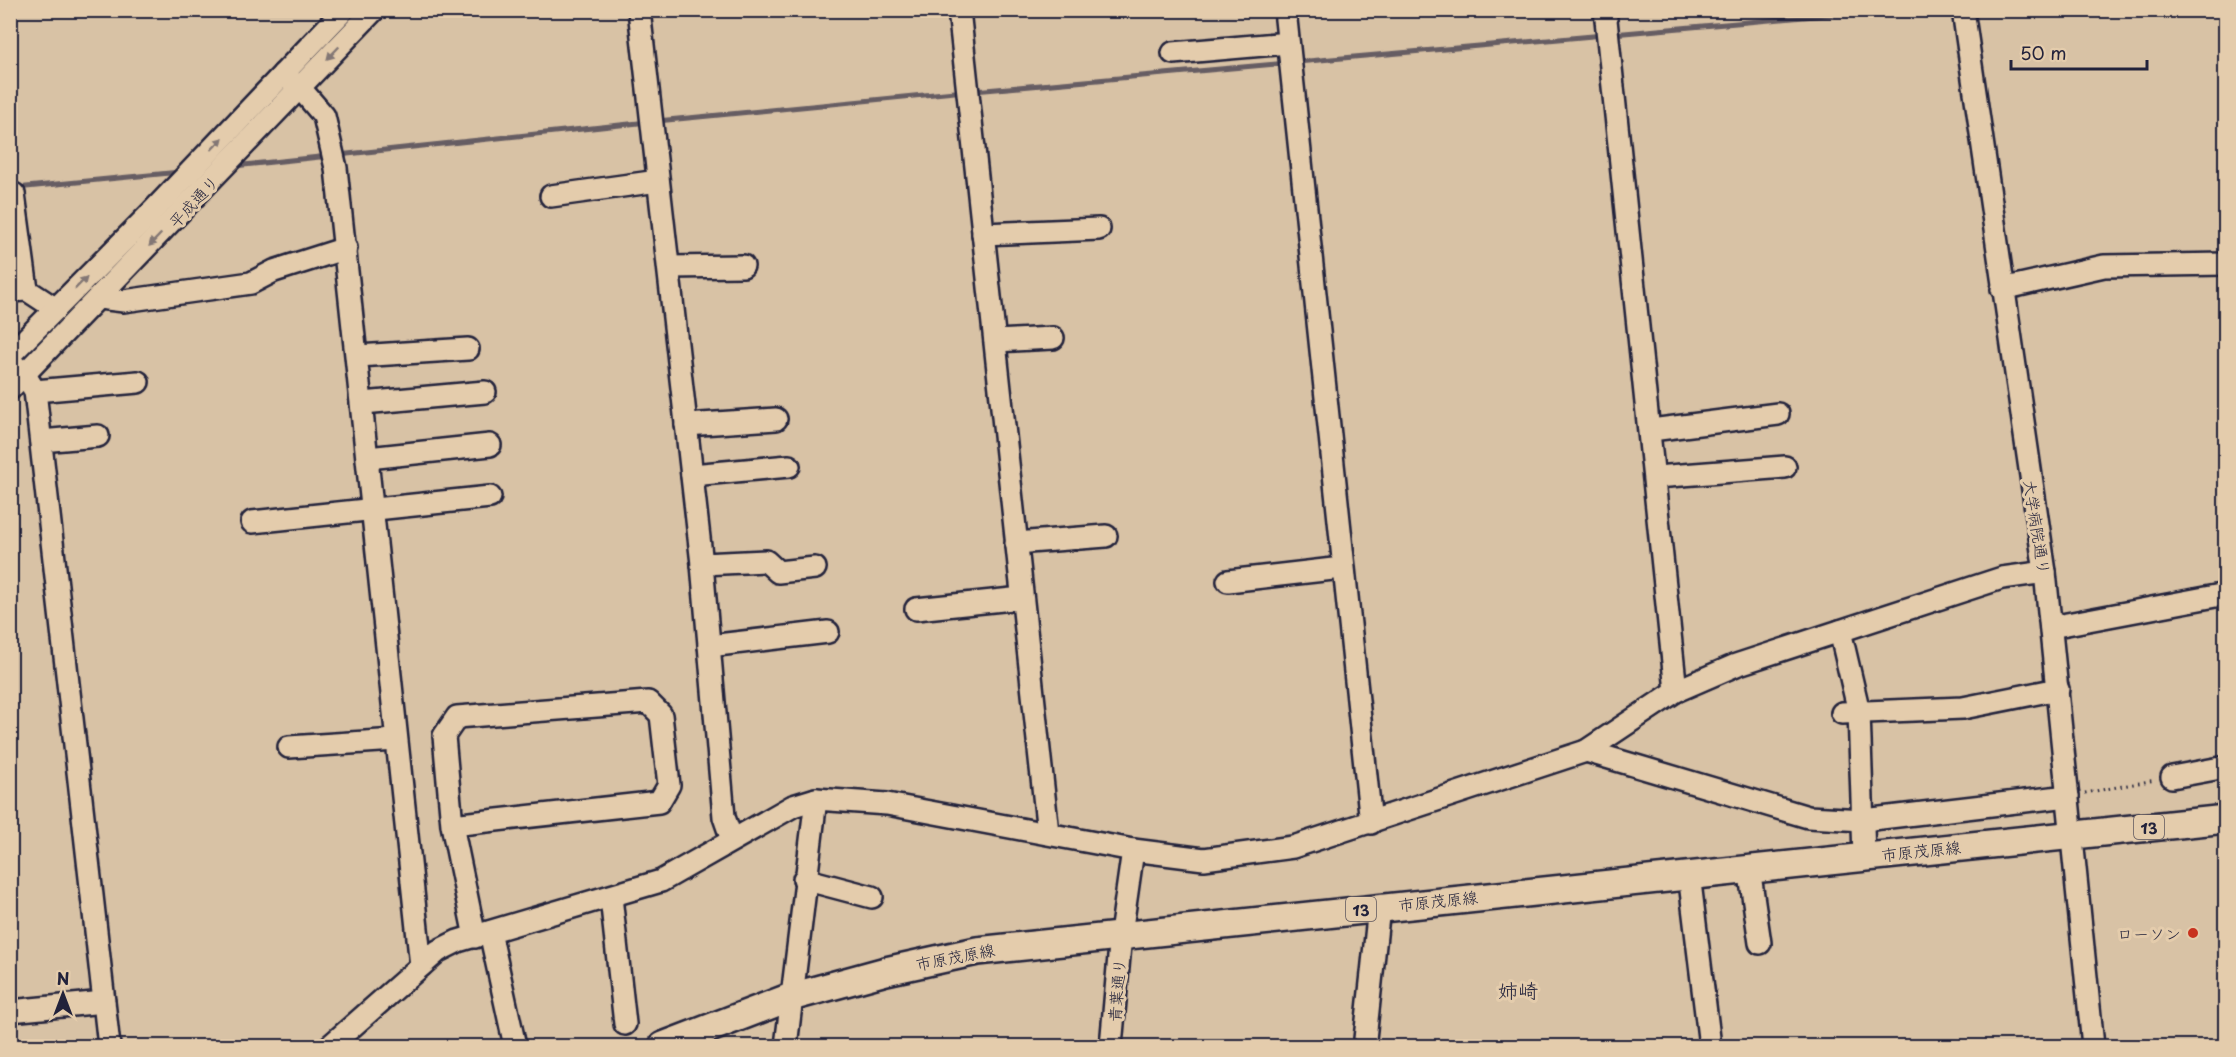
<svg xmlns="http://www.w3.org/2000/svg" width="2236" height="1057" viewBox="0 0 2236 1057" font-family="'Playpen Sans','Klee One',sans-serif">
<rect width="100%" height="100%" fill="#d8c2a5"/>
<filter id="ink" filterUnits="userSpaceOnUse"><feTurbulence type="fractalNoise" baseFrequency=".0167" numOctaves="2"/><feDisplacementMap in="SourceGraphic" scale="12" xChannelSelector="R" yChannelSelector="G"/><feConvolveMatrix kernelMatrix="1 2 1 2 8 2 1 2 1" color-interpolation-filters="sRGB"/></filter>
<g filter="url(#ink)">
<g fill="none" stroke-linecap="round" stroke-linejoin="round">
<g stroke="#665d63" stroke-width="5">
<path d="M1613,34L1848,13"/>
<path d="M1297,62L1604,35"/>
<path d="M974,91L1287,63"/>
<path d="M657,121L965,91"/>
<path d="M338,155L648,122"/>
<path d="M234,166L329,156"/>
<path d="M16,188L180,172"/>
</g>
<g stroke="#22223b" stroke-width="26">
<g id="minor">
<path d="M639,10L702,564L724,817L732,840"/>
<path d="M959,10L1048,833"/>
<path d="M1285,10L1371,823"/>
<path d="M1605,10L1676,691"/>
<path d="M1963,10L2045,572L2093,1046"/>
<path d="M1173,53L1288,43"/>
<path d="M283,74L300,88L324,116L336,168L421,966"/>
<path d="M14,194L27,290"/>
<path d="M551,196L658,181"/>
<path d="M983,234L1099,229"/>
<path d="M669,267L743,266"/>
<path d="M2002,289L2104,266L2226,264"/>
<path d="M10,291L27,290L56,309"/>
<path d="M99,298L124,301L251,283L274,271L346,248"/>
<path d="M995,341L1053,338"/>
<path d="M10,355L149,215L344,10"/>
<path d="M358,356L468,349"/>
<path d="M10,361L25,375L35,391L109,1046"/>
<path d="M10,389L374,10"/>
<path d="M35,391L138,382"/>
<path d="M363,403L485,392"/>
<path d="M686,425L776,419"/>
<path d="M1651,430L1778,414"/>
<path d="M41,441L98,436"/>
<path d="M368,458L490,445"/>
<path d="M692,475L789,466"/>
<path d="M1656,477L1785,467"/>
<path d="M252,522L490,497"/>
<path d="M1016,543L1106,536"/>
<path d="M702,564L766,561L778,572L815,568"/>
<path d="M1228,581L1342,568"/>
<path d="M916,609L1022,598"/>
<path d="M2051,627L2226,594"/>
<path d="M1840,631L1859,712L1864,856"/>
<path d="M709,646L828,632"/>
<path d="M1842,713L1963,708L2058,689"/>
<path d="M289,747L396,740"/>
<path d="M1586,751L1808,817L1864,820L2068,796"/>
<path d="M2172,777L2226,767"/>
<path d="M452,825L659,802L669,785L661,715L648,702L457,717L444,736L452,825L475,937"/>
<path d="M1749,868L1760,943"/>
<path d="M1689,874L1710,1046"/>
<path d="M804,879L872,897"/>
<path d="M611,897L625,1024"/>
<path d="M490,932L515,1046"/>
<path d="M10,1011L104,1002"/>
<path d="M1365,1039L1379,907"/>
<path d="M330,1046L438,951L458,941L661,881L793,806L816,799L887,804L1133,850L1204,859L1293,847L1586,751L1676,691L1736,665L2002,578L2045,572"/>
<path d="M786,1046L816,799"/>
<path d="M1111,1046L1121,934L1133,850"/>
</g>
</g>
<g stroke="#22223b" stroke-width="32">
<path id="major" d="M663,1046L791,997L886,971L977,951L2226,819"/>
</g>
<path stroke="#22223b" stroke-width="3" stroke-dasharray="1.5 4.5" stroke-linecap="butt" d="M2085,793L2155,780"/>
<use href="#minor" stroke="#e4ccac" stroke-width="21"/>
<use href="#major" stroke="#e4ccac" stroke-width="27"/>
</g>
<defs><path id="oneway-solid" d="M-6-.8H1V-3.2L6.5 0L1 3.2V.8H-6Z" transform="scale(1.5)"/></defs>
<g fill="#837774">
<use href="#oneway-solid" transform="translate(333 53) rotate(134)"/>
<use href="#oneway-solid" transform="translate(217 144) rotate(-46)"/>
<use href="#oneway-solid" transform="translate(155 240) rotate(134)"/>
<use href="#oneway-solid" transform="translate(81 283) rotate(-45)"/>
</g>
</g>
<circle fill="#c8321e" stroke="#e4ccac" stroke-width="2" cx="2193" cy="933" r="6"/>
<g text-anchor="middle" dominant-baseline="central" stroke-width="6" stroke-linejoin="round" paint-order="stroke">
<g fill="#e4ccac" stroke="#5c555d" stroke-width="1.5">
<rect x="2134" y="815" width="30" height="24" rx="4.5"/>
<rect x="1346" y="897" width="30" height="24" rx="4.5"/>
</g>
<g font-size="15" font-weight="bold" fill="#22223b">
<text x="2149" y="827">13</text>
<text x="1361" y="909">13</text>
</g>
<g font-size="16" fill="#22223b" stroke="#e4ccac">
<text transform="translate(193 201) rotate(-47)">平成通り</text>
<text transform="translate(2038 527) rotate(81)">大学病院通り</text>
<text transform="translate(1921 850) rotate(-6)">市原茂原線</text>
<text transform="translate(1438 900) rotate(-6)">市原茂原線</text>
<text transform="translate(955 956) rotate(-11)">市原茂原線</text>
<text transform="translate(1116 990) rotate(-85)">青葉通り</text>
</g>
<g font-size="16" fill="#22223b" stroke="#e4ccac" text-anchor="end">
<text x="2181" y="933">ローソン</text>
</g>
<g font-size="20" fill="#22223b" stroke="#e4ccac">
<text x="1518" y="990">姉崎</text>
</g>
</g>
<rect width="2236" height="1057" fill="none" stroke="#e4ccac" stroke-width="36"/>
<rect x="18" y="18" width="2200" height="1021" fill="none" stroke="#22223b" stroke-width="2" filter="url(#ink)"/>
<g transform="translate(63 994)" stroke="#e4ccac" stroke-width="4.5" paint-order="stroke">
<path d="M0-4.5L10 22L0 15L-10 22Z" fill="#22223b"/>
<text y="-9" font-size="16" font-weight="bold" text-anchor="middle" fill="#22223b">N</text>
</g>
<path d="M2011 60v9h136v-9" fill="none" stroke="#22223b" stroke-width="3"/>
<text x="2020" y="60" font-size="18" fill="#22223b" stroke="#e4ccac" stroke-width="4.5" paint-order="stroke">50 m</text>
</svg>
